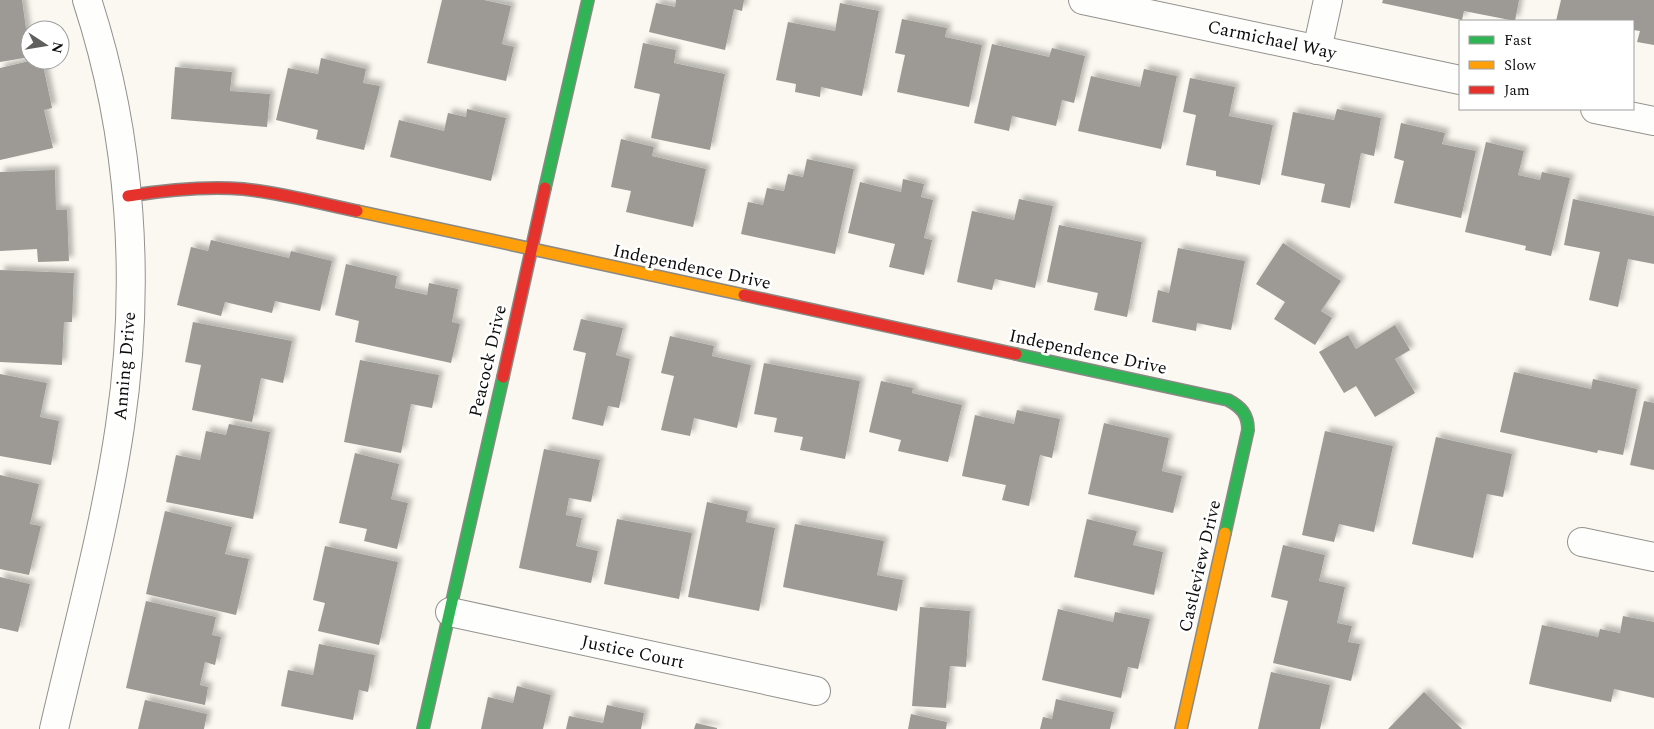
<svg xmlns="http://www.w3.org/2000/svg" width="1654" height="729" viewBox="0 0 1654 729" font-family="Spectral,serif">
<defs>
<filter id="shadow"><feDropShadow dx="4.5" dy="-4.5" stdDeviation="2.5" flood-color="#0004"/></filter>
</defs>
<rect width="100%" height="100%" fill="#faf8f0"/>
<g fill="#9d9a96" filter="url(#shadow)">
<path d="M0,0H22L30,57L0,62Z"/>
<path d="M442,0H484L511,6L502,44L514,47L506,81L427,63Z"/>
<path d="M676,0H744L742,11L734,9L725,50L649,32L656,3L675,7Z"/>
<path d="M1383,0H1519L1515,21L1464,11L1462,20L1382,3Z"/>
<path d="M1561,0H1654V45L1637,42L1640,31L1633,30V21H1556Z"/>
<path d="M840,3L879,11L862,96L821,87L820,97L795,92L796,84L776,80L788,22L835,31Z"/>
<path d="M902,19L947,28L945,37L982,45L969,107L897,92L905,55L895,53Z"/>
<path d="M643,43L676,50L674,63L725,74L710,150L651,138L660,94L634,88Z"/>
<path d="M992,44L1049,57L1052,48L1085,56L1074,103L1062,100L1056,126L1012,116L1009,131L974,123Z"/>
<path d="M321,58L366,69L363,83L380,86L364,150L316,139L318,130L276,120L288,68L318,74Z"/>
<path d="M34,60H42L52,108L44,110L53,148L0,160V68Z"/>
<path d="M175,67L232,72L230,91L270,94L267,127L171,119Z"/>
<path d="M1144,69L1177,76L1161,149L1078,131L1091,76L1140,87Z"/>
<path d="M1190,78L1235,87L1229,116L1273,125L1260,185L1216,176V171L1186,165L1196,115L1183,112Z"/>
<path d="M467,109L506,118L491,181L390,157L399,120L444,131L448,113L466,117Z"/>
<path d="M1337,109L1381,118L1374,156L1361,153L1350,208L1321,202L1325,184L1281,175L1293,112L1334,120Z"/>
<path d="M1401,123L1445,133L1442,144L1476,151L1461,218L1394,203L1404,161L1394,158Z"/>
<path d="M621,139L654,147L652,156L706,169L693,227L626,212L631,191L611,187Z"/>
<path d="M1486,142L1524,151L1518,175L1540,180L1542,172L1570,178L1551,256L1525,250L1526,246L1465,232Z"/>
<path d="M807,159L854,169L835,254L741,234L748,202L763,205L767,188L784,191L788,174L803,177Z"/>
<path d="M55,170L56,210H67L69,261L38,262L37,249L0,251V172Z"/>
<path d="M903,179L924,184L921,197L933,200L924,238L932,240L924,275L889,267L895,244L848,233L860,182L901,192Z"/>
<path d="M1019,199L1053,206L1035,288L995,279L992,290L957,282L972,211L1014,220Z"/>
<path d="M1573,199L1654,216V264L1628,259L1618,307L1589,300L1600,252L1564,245Z"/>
<path d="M1059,225L1142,242L1127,317L1094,310L1098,293L1047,282Z"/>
<path d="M211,240L289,258L291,251L332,261L320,311L275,301L272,313L225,302L221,316L177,305L191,247L208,251Z"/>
<path d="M1283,243L1341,281L1321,311L1332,318L1315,345L1274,319L1285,302L1256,284Z"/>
<path d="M1178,248L1245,261L1231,330L1197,323L1196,331L1152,322L1158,290L1169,293Z"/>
<path d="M346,264L397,276L395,288L427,295L429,283L458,289L452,322L460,324L451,363L355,342L359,321L335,315Z"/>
<path d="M0,270L74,273L72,322H64L62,365L0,362Z"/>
<path d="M581,319L623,328L616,355L630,359L619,408L608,406L603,426L572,419L586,353L573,350Z"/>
<path d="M193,322L292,341L283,383L261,378L252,422L192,410L201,365L185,362Z"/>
<path d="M1395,325L1410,350L1395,359L1415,393L1375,417L1356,386L1344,393L1319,352L1348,335L1356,349Z"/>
<path d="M670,336L714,346L712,356L751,365L737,428L694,418L690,436L661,430L674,376L661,373Z"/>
<path d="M360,360L439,375L432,408L411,404L401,453L344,442Z"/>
<path d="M764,363L860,381L845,459L800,450L803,437L774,432L777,418L754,414Z"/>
<path d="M1514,372L1591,389L1593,379L1637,389L1623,455L1598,450L1597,453L1500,432Z"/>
<path d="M0,374L47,383L40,417L59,421L51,465L0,456Z"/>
<path d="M881,381L913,388L912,393L962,405L948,462L898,451L901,440L869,432Z"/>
<path d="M1644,401L1654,403V470L1630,465Z"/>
<path d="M1017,410L1060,419L1052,458L1040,455L1029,506L1002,500L1006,485L962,476L975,415L1014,424Z"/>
<path d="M1104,423L1169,438L1162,471L1182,476L1173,513L1088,494Z"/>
<path d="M229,424L270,432L253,519L166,502L176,455L200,460L206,431L226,435Z"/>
<path d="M1325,431L1393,446L1374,532L1339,524L1334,542L1302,535Z"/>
<path d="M1436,437L1512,454L1503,497L1487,494L1473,558L1412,544Z"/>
<path d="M544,449L600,460L591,502L569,498L566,515L582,518L576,546L598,551L591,583L519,568Z"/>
<path d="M355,453L399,464L391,499L408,503L397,549L364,541L367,529L339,523Z"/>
<path d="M0,475L39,484L30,524L41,526L29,575L0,569Z"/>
<path d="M707,502L748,511L746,522L775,528L759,611L688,597Z"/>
<path d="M165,511L232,527L225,554L249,559L236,615L146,594Z"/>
<path d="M617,519L692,533L679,599L604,584Z"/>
<path d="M1087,519L1137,531L1133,545L1163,552L1154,595L1074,577Z"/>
<path d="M795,524L884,541L877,575L903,580L897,611L783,587Z"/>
<path d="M1283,545L1325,555L1319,581L1345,587L1337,623L1352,626L1348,642L1360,644L1351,681L1273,663L1288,601L1271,597Z"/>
<path d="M325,546L398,562L379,645L318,631L325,603L313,600Z"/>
<path d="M0,577L30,584L18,632L0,628Z"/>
<path d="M146,601L216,617L212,635L221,637L215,665L205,662L200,685L208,687L205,705L126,688Z"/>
<path d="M920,607L970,611L966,667L950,666L946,708L912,706Z"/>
<path d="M1058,609L1113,622L1115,612L1150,619L1138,669L1128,667L1121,698L1042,680Z"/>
<path d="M1623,616L1654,622V698L1614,689L1611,702L1529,684L1542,625L1598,637L1600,629L1620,633Z"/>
<path d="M319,644L375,655L368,692L359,690L353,720L281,706L288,670L313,675Z"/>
<path d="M1271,672L1330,685L1320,729H1258Z"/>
<path d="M517,686L551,695L543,729H481L488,697L513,703Z"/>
<path d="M1424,692L1462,729H1388Z"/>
<path d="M1056,699L1114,712L1110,729H1040L1043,717L1052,719Z"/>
<path d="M145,700L207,714L204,729H138Z"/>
<path d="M607,705L644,713L641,729H566L569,716L603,723Z"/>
<path d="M911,714L947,722L946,729H908Z"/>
<path d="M696,723L717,728V729H694Z"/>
</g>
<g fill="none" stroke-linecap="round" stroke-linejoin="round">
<g stroke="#93928f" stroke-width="30">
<g id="street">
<path d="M1083,0L1460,80"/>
<path d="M1317,50L1328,0"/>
<path d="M1595,109L1654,121"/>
<path d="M1582,542L1654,557"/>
<path d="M450,612L816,691"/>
<path d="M54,729C77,629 105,528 120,426C141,284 132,137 87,0"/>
</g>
</g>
<g stroke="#8a8985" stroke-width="14">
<g id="fast">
<path d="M545,188L588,0"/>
<path d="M1016,354L1228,400C1241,407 1248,414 1248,430L1225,533"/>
<path d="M423,729L503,377"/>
</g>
</g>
<g stroke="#8a8985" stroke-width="14">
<g id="slow">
<path d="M357,211L744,295"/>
<path d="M1181,729L1225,533"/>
</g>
</g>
<g stroke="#8a8985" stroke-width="14">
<g id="jam">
<path d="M128,196C166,190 205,186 243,189C282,193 319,203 357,211"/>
<path d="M744,295L1016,354"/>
<path d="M503,377L545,188"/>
</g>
</g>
<use href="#street" stroke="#fefefd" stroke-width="28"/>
<use href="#fast" stroke="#30b455" stroke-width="11"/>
<use href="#slow" stroke="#ff9f0a" stroke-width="11"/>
<use href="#jam" stroke="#e5322d" stroke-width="11"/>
</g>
<g text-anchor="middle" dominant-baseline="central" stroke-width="5" stroke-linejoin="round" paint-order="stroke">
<g font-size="18" fill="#0c0c0c" stroke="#fff">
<text transform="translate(1272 40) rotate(12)">Carmichael Way</text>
<text transform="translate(692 267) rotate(12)">Independence Drive</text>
<text transform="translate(1088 352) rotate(12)">Independence Drive</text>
<text transform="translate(488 361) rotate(-77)">Peacock Drive</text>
<text transform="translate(125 366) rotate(-85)">Anning Drive</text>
<text transform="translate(1200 566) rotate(-77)">Castleview Drive</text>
<text transform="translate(633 652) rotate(12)">Justice Court</text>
</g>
</g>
<rect x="1459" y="20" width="175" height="90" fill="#ffffff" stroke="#9e9e9e"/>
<rect x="1469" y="36" width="25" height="8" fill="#30b455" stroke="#9e9e9e"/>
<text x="1504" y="45" font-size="15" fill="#0c0c0c">Fast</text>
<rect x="1469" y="61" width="25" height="8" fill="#ff9f0a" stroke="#9e9e9e"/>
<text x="1504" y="70" font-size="15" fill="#0c0c0c">Slow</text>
<rect x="1469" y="86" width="25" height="8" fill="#e5322d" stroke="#9e9e9e"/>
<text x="1504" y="95" font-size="15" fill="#0c0c0c">Jam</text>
<g transform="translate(45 45) rotate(102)"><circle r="24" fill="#ffffff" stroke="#9e9e9e"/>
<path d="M0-4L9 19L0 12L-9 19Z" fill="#5f5f5c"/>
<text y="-8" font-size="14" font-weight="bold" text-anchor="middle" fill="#0c0c0c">N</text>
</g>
</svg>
